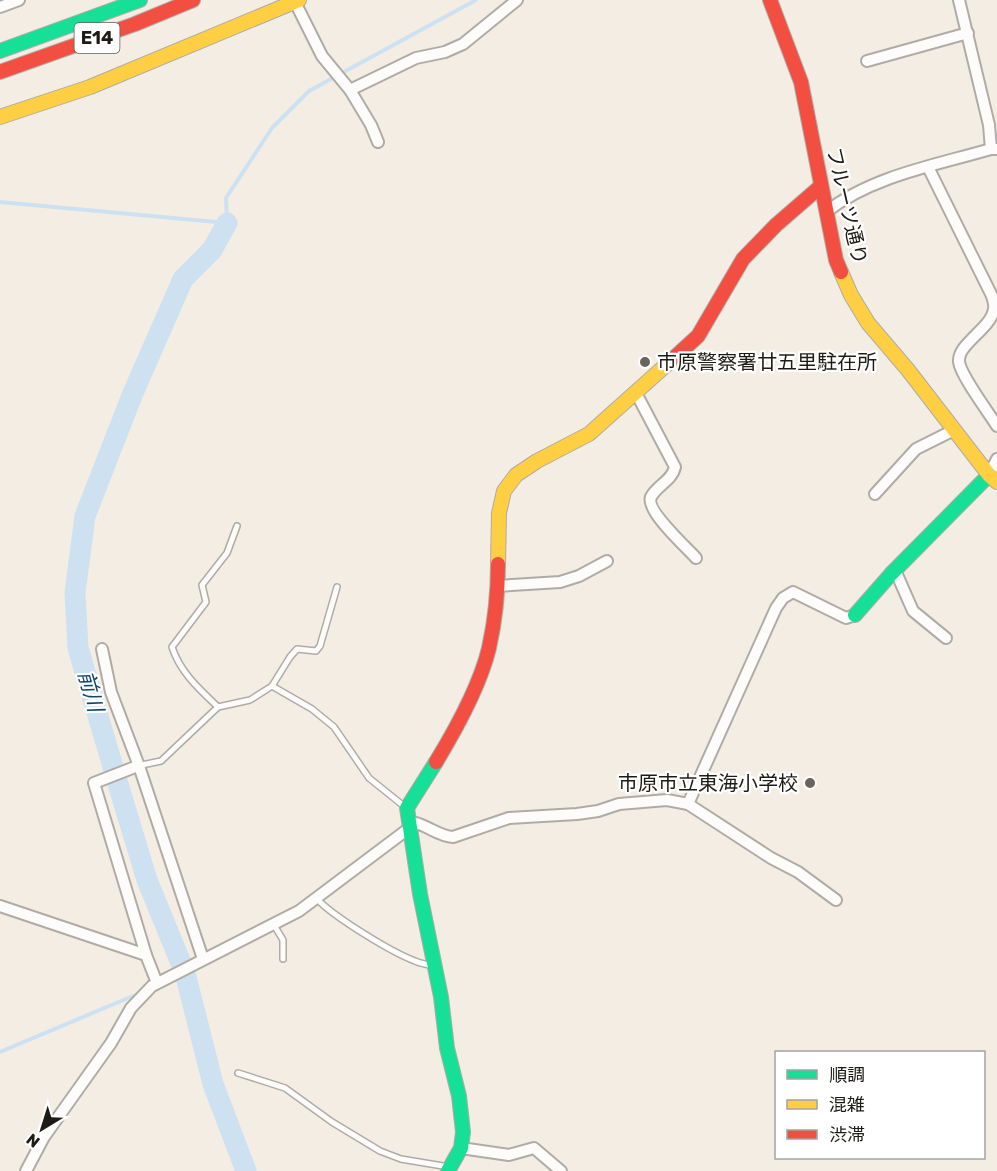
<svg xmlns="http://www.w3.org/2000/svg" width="997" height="1171" viewBox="0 0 997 1171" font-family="Rubik,'Noto Sans JP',sans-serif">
<rect width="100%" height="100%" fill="#f4ede4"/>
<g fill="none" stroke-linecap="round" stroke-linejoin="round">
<g stroke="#cee1f1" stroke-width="4">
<path d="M0,202L227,223L226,198L272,128L309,91L476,0"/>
<path d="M0,1052L140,993"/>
</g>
<path stroke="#cee1f1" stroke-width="21" d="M227,223L212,250L183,279L133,393L85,516L75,593L78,648L121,794L147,880L185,973L213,1084L246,1171"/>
<g stroke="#b0aca5" stroke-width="8">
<g id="lane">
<path d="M272,686L290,657L297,649L316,651L320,646L337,587"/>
<path d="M218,707C199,689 180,672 172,647L206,602L202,585L227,553L237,526"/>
<path d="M137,766L161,761L218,707L250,700L272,686L312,709L334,727L369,778L405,807"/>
<path d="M317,899C334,917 391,952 415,961C421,964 427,964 433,966"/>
<path d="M274,925L283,940V959"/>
<path d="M238,1073L285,1088L332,1122L380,1151L401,1159L449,1167"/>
</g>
</g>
<g stroke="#b0aca5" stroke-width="14">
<g id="street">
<path d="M294,0L322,56L350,90L371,125L378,142"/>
<path d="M959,0L989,125L991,149"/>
<path d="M0,7L19,0"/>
<path d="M867,61L968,33"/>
<path d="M350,90L416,58L445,52L463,44L517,0"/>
<path d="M928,167L992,296C993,300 995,305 994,309C991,329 957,344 959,362C961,376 989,413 997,426"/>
<path d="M826,212C872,176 936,165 991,149H997"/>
<path d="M636,393L675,467C672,481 657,485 651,497C645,510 687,548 696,558"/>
<path d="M989,475L997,459"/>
<path d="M875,494L916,449L954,430"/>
<path d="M895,570L913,611L946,638"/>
<path d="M498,586L560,582L579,576L607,561"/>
<path d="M102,649L111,692L139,766L203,959"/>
<path d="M135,767L94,783L146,955"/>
<path d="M688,804L776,608L783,598L793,592L846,618L855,615"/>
<path d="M0,906L146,955L157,983"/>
<path d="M461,1148L509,1155L534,1148L561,1171"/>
<path d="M26,1171L44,1137L111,1043L131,1008L152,986L299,911L416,823C430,827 439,836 453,837L509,818L577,814L598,811L619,804L667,800L688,804L771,858L798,872L836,900"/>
</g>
</g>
<g stroke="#b0aca5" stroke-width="16">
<g id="fast">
<path d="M0,51L140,0"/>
<path d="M855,615L891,574L989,475"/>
<path d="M436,762L407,808L420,894L441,997L447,1048L459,1096L463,1132L461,1148L448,1171"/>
</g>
</g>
<g stroke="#b0aca5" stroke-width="16">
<g id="slow">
<path d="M0,117L90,87L299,0"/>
<path d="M841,272L851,295L868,323L908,370L989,475L997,482"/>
<path d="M498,564L499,513L504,491L516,475L537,461L589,434L674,358"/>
</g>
</g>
<g stroke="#b0aca5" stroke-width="16">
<g id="jam">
<path d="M770,0L801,82L836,260L841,272"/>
<path d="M0,72L135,24L193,0"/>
<path d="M674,358L698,336L743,259L776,225L821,186"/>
<path d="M436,762C456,729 480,686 489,648C495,621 498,592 498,564"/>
</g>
</g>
<use href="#lane" stroke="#fdfcfb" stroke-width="5"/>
<use href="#street" stroke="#fdfcfb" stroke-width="10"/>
<use href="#fast" stroke="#16e098" stroke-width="14"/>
<use href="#slow" stroke="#ffcf43" stroke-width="14"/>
<use href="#jam" stroke="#f24e42" stroke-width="14"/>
</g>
<g fill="#69645d" stroke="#fff" stroke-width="2">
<circle cx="645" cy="362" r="6"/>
<circle cx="810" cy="783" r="6"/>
</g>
<g text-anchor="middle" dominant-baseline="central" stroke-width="4.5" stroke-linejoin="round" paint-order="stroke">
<rect fill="#fff" stroke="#625f5a" stroke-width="1.5" x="74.5" y="23" width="45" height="30" rx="4.5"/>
<g font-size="18" font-weight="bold" fill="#1e1a14">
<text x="97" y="38">E14</text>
</g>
<g font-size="20" fill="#1e1a14" stroke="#fff">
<text transform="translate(847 206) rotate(77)">フルーツ通り</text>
</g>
<g font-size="20" fill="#1e1a14" stroke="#fff" text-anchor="start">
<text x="657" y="362">市原警察署廿五里駐在所</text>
<text x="798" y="783" text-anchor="end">市原市立東海小学校</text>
</g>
<g font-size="21" font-style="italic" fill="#0d456f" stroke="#fff">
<text transform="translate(91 691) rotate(74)">前川</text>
</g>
</g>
<rect x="775" y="1051" width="210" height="108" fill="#ffffff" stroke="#a5a3a1" stroke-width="1.5"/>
<rect x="787" y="1070" width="30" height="9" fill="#16e098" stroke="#a5a3a1" stroke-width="1.5"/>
<text x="829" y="1081" font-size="18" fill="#1e1a14">順調</text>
<rect x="787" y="1100" width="30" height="9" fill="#ffcf43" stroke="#a5a3a1" stroke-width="1.5"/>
<text x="829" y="1111" font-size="18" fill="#1e1a14">混雑</text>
<rect x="787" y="1130" width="30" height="9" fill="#f24e42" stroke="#a5a3a1" stroke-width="1.5"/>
<text x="829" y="1141" font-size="18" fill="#1e1a14">渋滞</text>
<g transform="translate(42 1129) rotate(218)" stroke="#ffffff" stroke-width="4.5" paint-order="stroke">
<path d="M0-4.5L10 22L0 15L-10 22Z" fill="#1e1a14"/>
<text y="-9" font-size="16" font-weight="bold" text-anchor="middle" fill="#1e1a14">N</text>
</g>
</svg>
